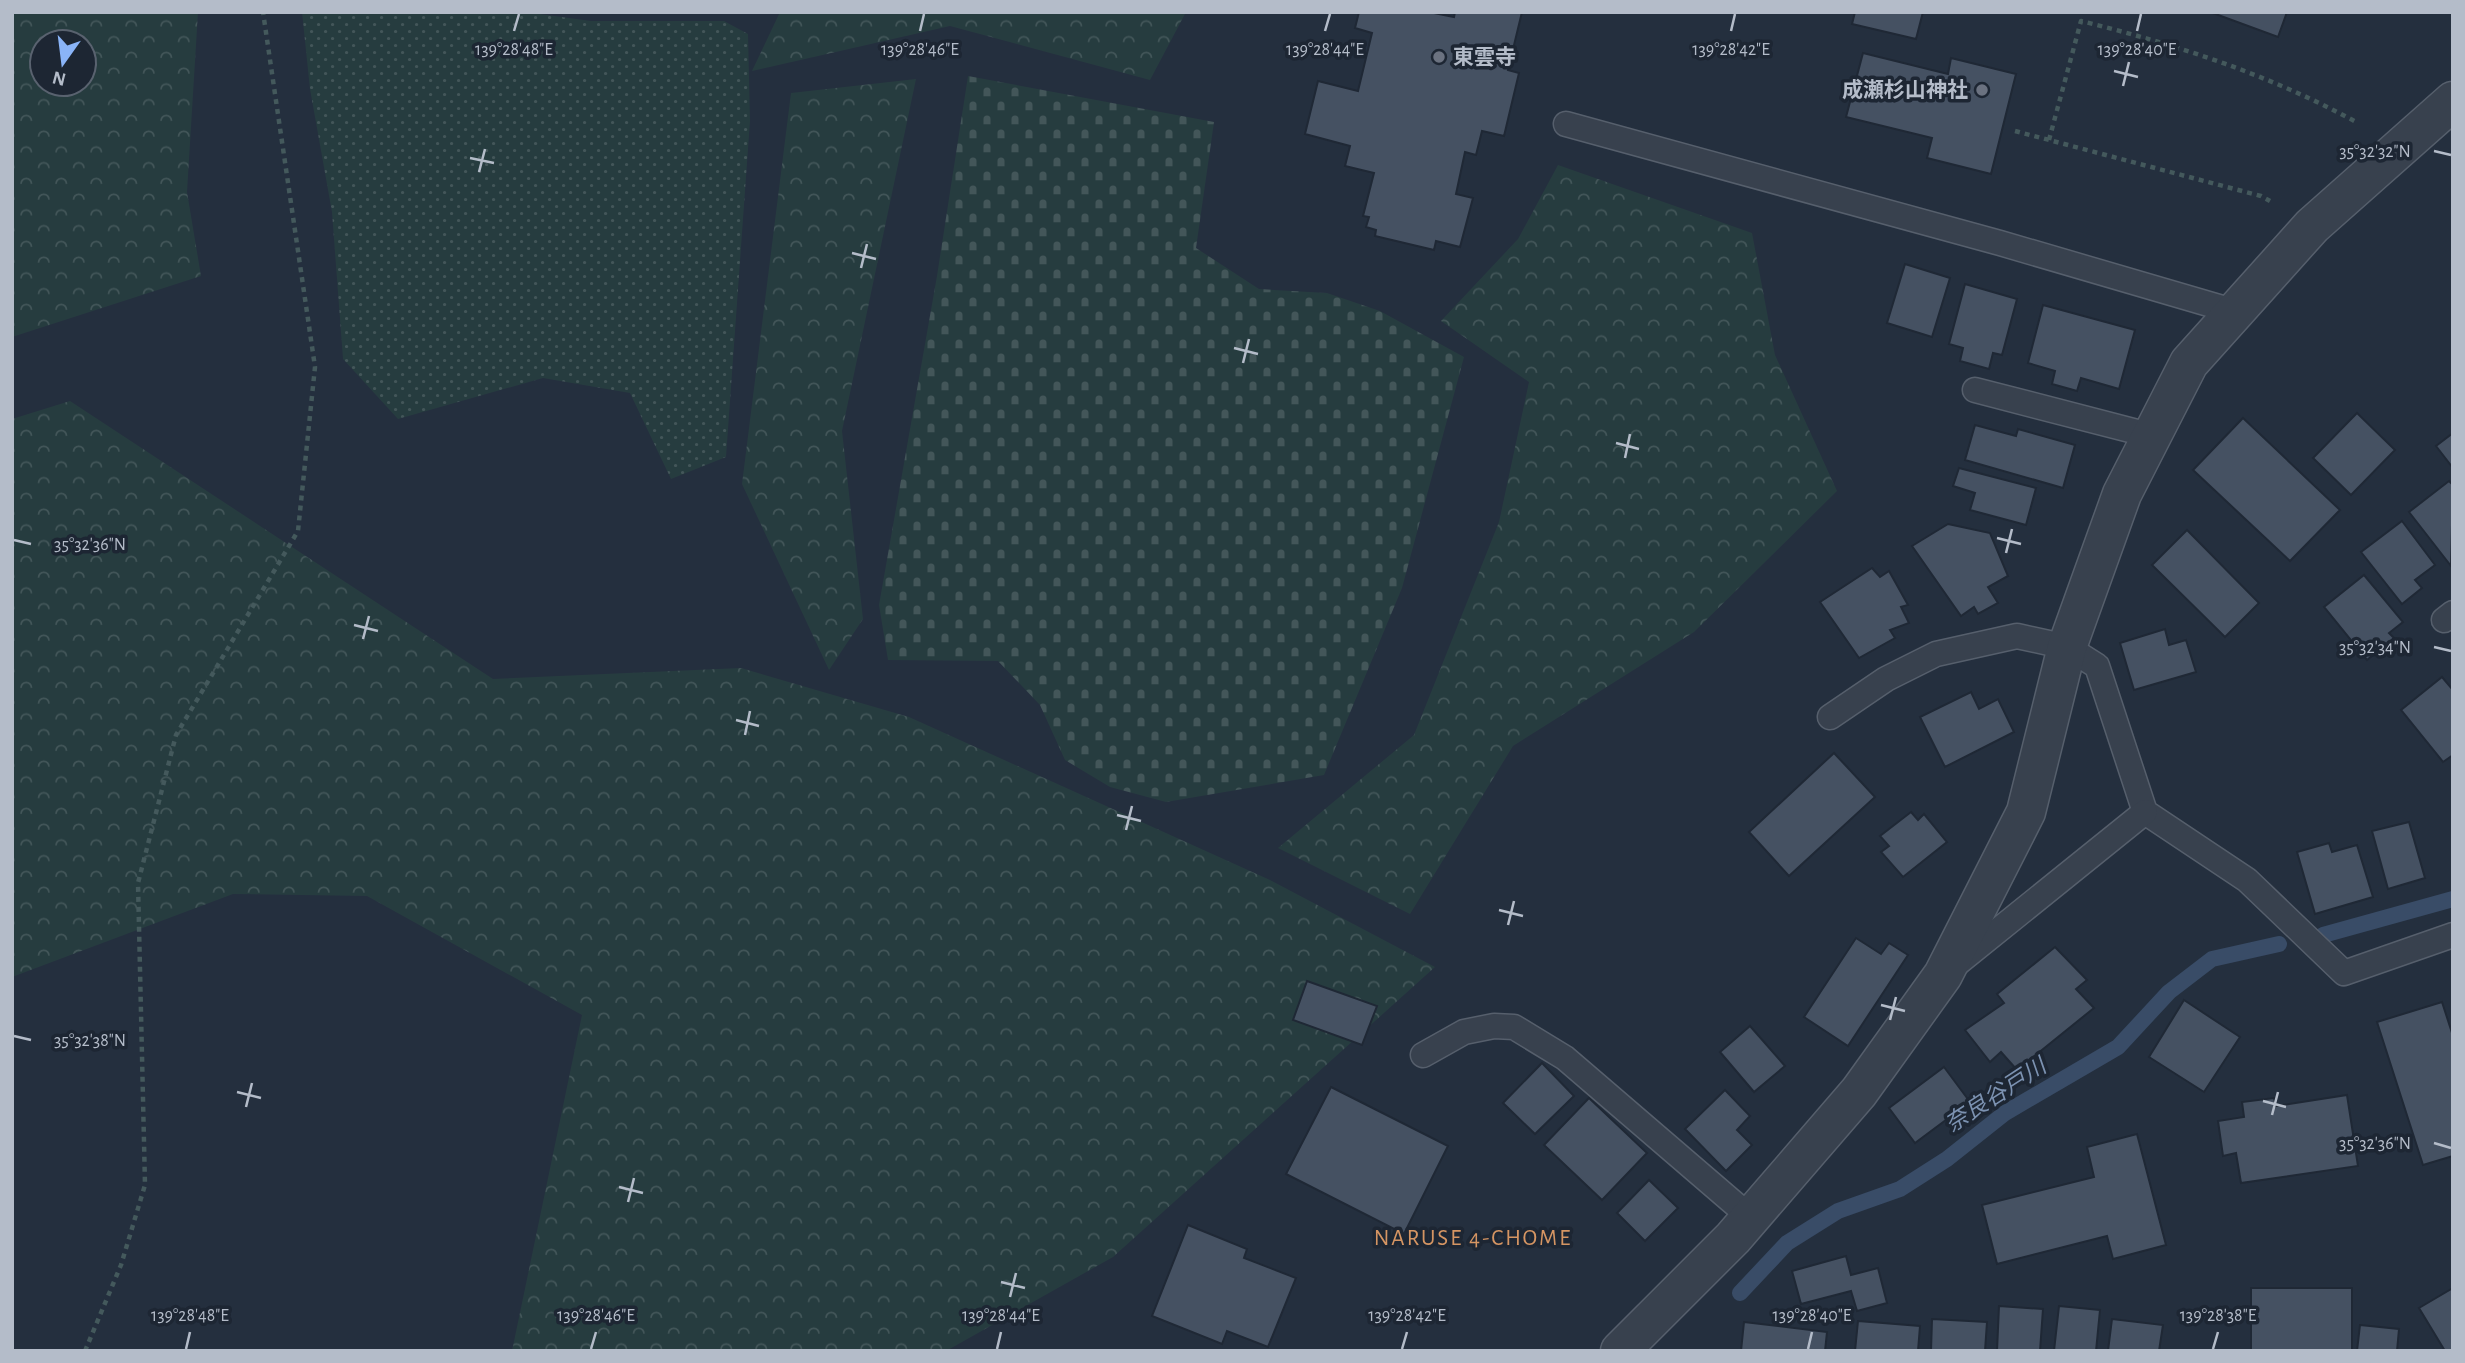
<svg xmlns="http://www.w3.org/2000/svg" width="2465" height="1363" viewBox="0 0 2465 1363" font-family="'Alegreya Sans','Noto Sans JP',sans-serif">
<defs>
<pattern id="grass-dots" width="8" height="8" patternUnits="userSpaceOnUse" patternTransform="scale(1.75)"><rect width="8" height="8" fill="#263c3f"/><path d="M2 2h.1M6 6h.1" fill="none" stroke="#435659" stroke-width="1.8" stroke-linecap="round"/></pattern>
<pattern id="forest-crowns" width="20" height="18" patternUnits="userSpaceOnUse" patternTransform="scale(1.75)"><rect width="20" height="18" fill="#263c3f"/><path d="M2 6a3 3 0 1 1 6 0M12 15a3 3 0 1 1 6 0" fill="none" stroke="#435659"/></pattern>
<pattern id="cemetery-stones" width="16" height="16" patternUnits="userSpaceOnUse" patternTransform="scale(1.75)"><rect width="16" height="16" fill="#263c3f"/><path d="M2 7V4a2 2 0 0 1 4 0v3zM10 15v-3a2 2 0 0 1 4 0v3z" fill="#435659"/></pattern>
</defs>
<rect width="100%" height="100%" fill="#242f3e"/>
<path fill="url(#grass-dots)" d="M302,12H525L591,21H724L748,34L750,121L726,457L671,479L630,393L543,378L398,419L343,359L332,212L310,89Z"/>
<g fill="url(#forest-crowns)" fill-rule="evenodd">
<path d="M12,12H198L187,192L201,276L12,337ZM84,42V84H42V42Z"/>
<path d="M780,12H1186L1150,80L950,26L752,71Z"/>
<path d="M916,79L842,431L863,619L829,670L742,484L791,93Z"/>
<path d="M1558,165L1752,233L1775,355L1837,491L1694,632L1513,746L1410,914L1278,848L1414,735L1499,522L1529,382L1441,321L1518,239Z"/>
<path d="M70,401L493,679L741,668L909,717L1270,880L1435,967L1113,1257L946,1351H512L582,1015L367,896L233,894L12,977V419Z"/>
</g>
<path fill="url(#cemetery-stones)" d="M968,76L1214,122L1196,248L1259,289L1327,293L1380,311L1464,357L1402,588L1324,775L1166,802L1110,787L1065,760L1040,705L998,661L888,660L879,605L937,276Z"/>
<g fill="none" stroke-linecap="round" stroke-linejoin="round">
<g stroke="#394c67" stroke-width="16">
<path d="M2323,935L2453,899"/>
<path d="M1740,1293L1787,1243L1838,1211L1900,1189L1947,1159L2005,1113L2118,1047L2169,992L2212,959L2279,944"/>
</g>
</g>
<g fill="#455162" stroke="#1f2835" stroke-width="2">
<path d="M1359,12H1429L1454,17L1455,12H1522L1508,70L1519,73L1504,136L1482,131L1476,155L1465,152L1456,194L1473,198L1460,247L1436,241L1434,250L1375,236L1376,230L1366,227L1369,217L1363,216L1374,173L1345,166L1350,146L1305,134L1318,81L1358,91L1372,33L1355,28Z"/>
<path d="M1855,12H1923L1916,39L1852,24Z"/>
<path d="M2210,12H2287L2278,37Z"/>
<path d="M1863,53L1948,74L1951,58L2016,74L1991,174L1927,158L1932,138L1846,117Z"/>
<path d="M1905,264L1950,278L1932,337L1887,323Z"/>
<path d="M1965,284L2017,299L2002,355L1993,353L1989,369L1960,361L1963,348L1949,344Z"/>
<path d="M2043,305L2135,330L2119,389L2081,378L2077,391L2052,384L2055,371L2028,363Z"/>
<path d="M2357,413L2395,450L2351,495L2313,458Z"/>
<path d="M2243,418L2340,510L2290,561L2193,470Z"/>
<path d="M1975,425L2016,436L2018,429L2075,445L2063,488L1965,460Z"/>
<path d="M2453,433V468L2436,446Z"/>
<path d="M1959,468L2036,488L2026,525L1970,510L1975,493L1953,486Z"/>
<path d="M2449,481L2453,485L2451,566L2409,512Z"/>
<path d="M2402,521L2435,565L2415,580L2422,588L2402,604L2361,552Z"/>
<path d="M1948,524L1990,533L2008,576L1988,587L1998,603L1978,614L1974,607L1961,616L1912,546Z"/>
<path d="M2187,530L2259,603L2225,637L2152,565Z"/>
<path d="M1872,568L1880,577L1889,571L1908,605L1901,607L1909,623L1890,630L1895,638L1859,658L1820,602Z"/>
<path d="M2364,575L2403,622L2389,633L2394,638L2367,660L2324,607Z"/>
<path d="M2165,629L2169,645L2186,640L2196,672L2134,690L2120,643Z"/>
<path d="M2442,677L2453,690V755L2443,762L2401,710Z"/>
<path d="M1971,692L1979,709L1998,699L2014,732L1945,767L1920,717Z"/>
<path d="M1834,753L1875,797L1789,876L1749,832Z"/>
<path d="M1911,812L1918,820L1924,814L1947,842L1903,877L1881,852L1889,846L1880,836Z"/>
<path d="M2409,822L2425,878L2388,889L2372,831Z"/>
<path d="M2329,843L2332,852L2357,845L2373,897L2315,914L2297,852Z"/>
<path d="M1856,938L1881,954L1889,943L1908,955L1848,1046L1804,1017Z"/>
<path d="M2055,947L2087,980L2076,989L2094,1008L2017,1070L2001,1052L1990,1062L1965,1030L2004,1003L1997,994Z"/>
<path d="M1307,981L1377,1006L1362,1045L1293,1020Z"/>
<path d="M2184,1000L2240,1037L2204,1092L2149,1057Z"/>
<path d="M2442,1002L2453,1036V1156L2423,1165L2377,1022Z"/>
<path d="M1750,1026L1785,1066L1754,1092L1720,1052Z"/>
<path d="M1542,1063L1574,1096L1535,1134L1503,1103Z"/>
<path d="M1944,1067L1970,1102L1915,1143L1889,1108Z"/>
<path d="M1331,1087L1448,1146L1404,1234L1286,1174Z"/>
<path d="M1725,1090L1750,1116L1737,1130L1752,1145L1726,1171L1685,1129Z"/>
<path d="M2347,1095L2358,1166L2241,1183L2236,1153L2223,1156L2218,1121L2244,1117L2242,1102L2274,1098L2276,1106Z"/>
<path d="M1589,1098L1647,1153L1602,1200L1544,1145Z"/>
<path d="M2137,1134L2166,1245L2113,1259L2107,1236L1997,1264L1982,1205L2094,1177L2087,1147Z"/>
<path d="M1649,1180L1678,1208L1645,1241L1617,1213Z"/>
<path d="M1188,1225L1247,1249L1244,1258L1296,1278L1268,1347L1227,1331L1222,1344L1152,1316Z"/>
<path d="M1846,1256L1851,1275L1878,1268L1887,1303L1857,1311L1851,1291L1801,1304L1792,1271Z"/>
<rect x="2251" y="1288" width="101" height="63"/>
<path d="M2453,1288V1351H2445L2419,1308Z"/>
<path d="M1999,1306L2043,1309L2040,1351H1997Z"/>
<path d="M2059,1306L2100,1310L2096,1351H2054Z"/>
<path d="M1932,1319L1987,1322L1985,1351H1931Z"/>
<path d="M2112,1319L2163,1325L2159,1351H2108Z"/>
<path d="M1858,1321L1920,1326L1918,1351H1855Z"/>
<path d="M1744,1322L1827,1332L1825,1351H1741Z"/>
<path d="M2360,1325L2399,1329L2397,1351H2357Z"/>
</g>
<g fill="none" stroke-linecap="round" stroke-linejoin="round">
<g stroke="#565f6c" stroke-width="27">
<g id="service">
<path d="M1566,124L2000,243L2236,312"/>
<path d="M1975,390L2149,435"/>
<path d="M2444,620L2453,613"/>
<path d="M1830,717L1886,679L1936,654L2017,636L2067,647L2097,666L2145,812L2247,880L2344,973L2453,935"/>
<path d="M1954,966L2145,812"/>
<path d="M1423,1055L1464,1032L1494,1026L1514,1027L1565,1058L1750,1217"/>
</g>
</g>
<g stroke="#565f6c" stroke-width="41">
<path id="minor" d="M1620,1351L1733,1238L1859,1092L1943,975L2026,812L2067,647L2122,494L2189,363L2312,226L2453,101"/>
</g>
<g stroke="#44595c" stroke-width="4.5" stroke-dasharray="5 5" stroke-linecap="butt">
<path d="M2015,131L2261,196L2270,201"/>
<path d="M2049,140L2081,21C2178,45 2270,75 2358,123"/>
<path d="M85,1351L121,1265L145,1185L138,883L176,735L298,531L315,367L263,12"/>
</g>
<use href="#service" stroke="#38414e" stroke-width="24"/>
<use href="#minor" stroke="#38414e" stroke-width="38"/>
</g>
<path fill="none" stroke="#b4bcc9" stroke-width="2.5" d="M514,31L519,14M920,31L924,14M1325,31L1330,14M1731,31L1735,14M2137,31L2141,14M2114,71L2138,77M2123,86L2129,62M2434,151L2451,155M470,158L494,163M479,172L485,149M852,253L876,259M861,268L867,244M1234,348L1258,354M1243,363L1249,339M1616,443L1639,449M1625,458L1630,434M1997,538L2021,544M14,540L31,544M2006,553L2012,529M354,625L378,631M363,639L369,616M2434,647L2451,651M736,720L759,726M745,735L750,711M1117,815L1141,821M1126,830L1132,806M1499,910L1523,916M1508,925L1514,901M1881,1005L1905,1011M1890,1020L1896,997M14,1036L31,1040M237,1092L261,1098M2263,1101L2286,1107M246,1107L252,1083M2272,1115L2278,1092M2434,1143L2451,1148M619,1187L643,1193M628,1202L634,1178M1001,1282L1025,1288M1010,1297L1016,1273M186,1349L190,1332M591,1349L596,1332M997,1349L1001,1332M1402,1349L1407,1332M1808,1349L1812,1332M2213,1349L2218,1332"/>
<g fill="#6b7280" stroke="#1d2633" stroke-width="2.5">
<circle cx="1439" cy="57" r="7"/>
<circle cx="1982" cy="90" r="7"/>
</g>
<g text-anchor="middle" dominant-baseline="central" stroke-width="7" stroke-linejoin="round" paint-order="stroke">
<g font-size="21" font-weight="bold" fill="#b4bcc9" stroke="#1d2633" text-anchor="start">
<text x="1453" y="57">東雲寺</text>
<text x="1968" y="90" text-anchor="end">成瀬杉山神社</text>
</g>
<g font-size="23" font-style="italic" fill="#7c92b1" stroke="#1d2633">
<text transform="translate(1996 1096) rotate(-33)">奈良谷戸川</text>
</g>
<g font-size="23" letter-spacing="2" fill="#d59563" stroke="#1d2633">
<text x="1473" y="1238">NARUSE 4-CHOME</text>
</g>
</g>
<g font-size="18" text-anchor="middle" fill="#b4bcc9" stroke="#1d2633" stroke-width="7" stroke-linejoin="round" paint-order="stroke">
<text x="514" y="55">139°28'48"E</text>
<text x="920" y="55">139°28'46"E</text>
<text x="1325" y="55">139°28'44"E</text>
<text x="1731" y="55">139°28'42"E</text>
<text x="2137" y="55">139°28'40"E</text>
<text x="2375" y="157">35°32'32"N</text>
<text x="90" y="550">35°32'36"N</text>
<text x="2375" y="653">35°32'34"N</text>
<text x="90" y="1046">35°32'38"N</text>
<text x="2375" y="1149">35°32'36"N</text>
<text x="190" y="1321">139°28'48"E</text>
<text x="596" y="1321">139°28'46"E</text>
<text x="1001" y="1321">139°28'44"E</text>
<text x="1407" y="1321">139°28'42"E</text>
<text x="1812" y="1321">139°28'40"E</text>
<text x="2218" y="1321">139°28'38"E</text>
</g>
<rect width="2465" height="1363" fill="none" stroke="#b4bcc9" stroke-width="28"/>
<g transform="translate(63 63) rotate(194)"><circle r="33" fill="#1d2633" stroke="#59626f" stroke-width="2"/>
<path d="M0-5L12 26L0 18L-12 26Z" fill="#8ab4f8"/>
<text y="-10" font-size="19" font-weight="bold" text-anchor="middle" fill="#b4bcc9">N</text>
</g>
</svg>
